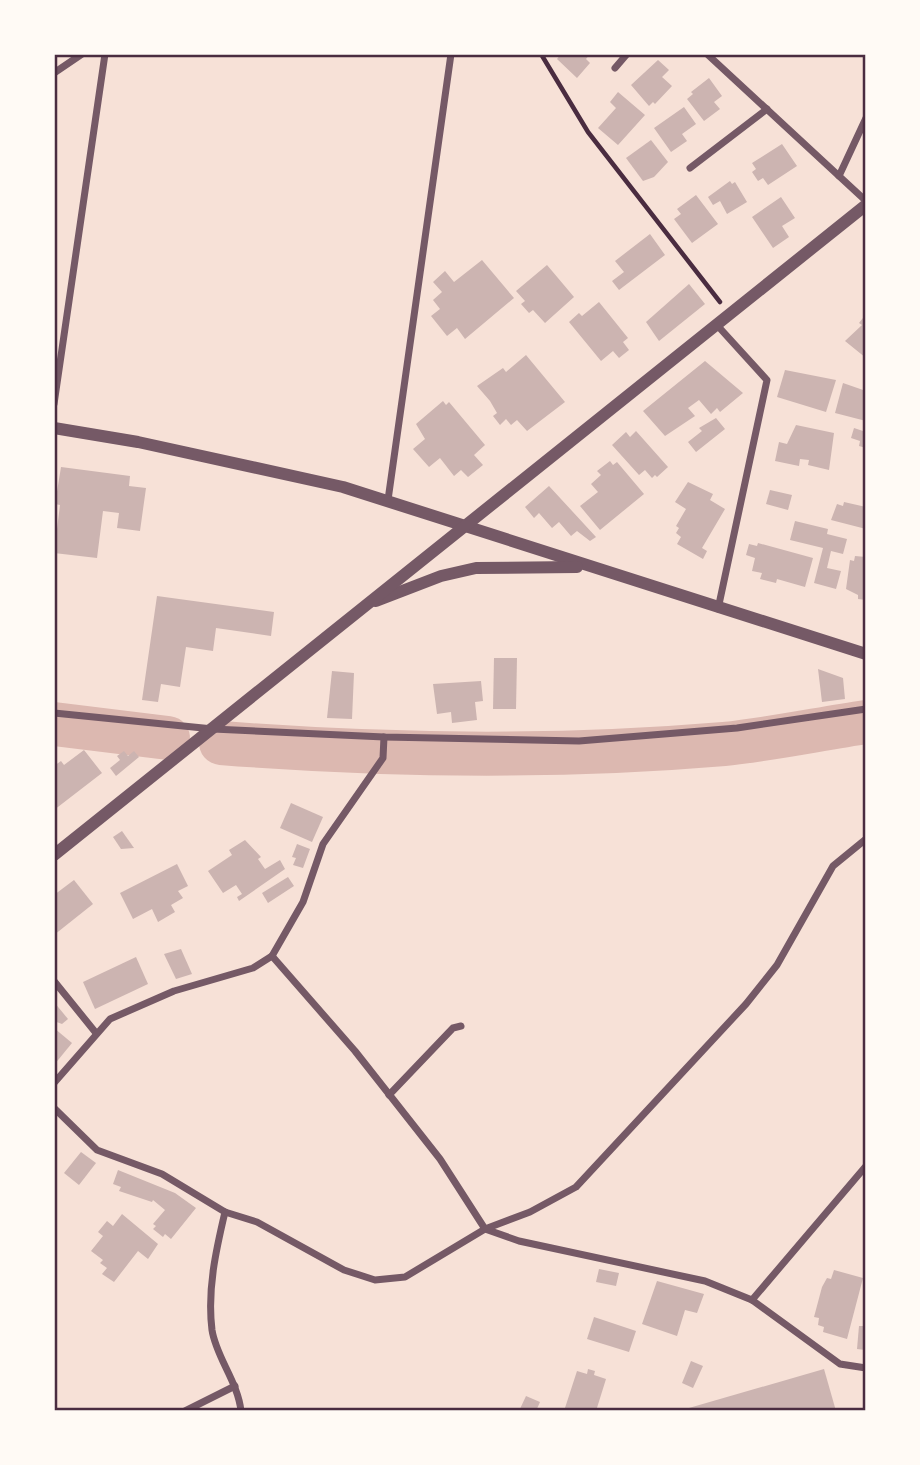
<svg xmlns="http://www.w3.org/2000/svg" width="920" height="1465" viewBox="0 0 920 1465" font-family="'Archivo Narrow',sans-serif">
<rect width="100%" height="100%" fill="#f7e1d7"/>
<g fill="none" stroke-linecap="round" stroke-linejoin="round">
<g stroke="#dcb8b0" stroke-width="44">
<path d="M54,724L168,738"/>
<path d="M221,743C388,756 558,758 724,744C772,739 819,729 866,722"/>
</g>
</g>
<g fill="#ccb4b1">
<path d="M561,54H590L586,59L590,63L577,78L557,59Z"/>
<path d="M658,60L669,70L662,77L672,86L655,104L653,102L649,106L631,85Z"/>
<path d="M709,78L722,96L714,102L720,109L704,121L687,99L693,94L691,92Z"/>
<path d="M618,92L645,115L618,145L598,128L616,108L610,102Z"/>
<path d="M684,107L696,124L682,134L687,141L671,152L654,128Z"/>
<path d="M651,140L668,162L654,177L643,181L626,158Z"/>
<path d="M782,144L797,166L768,185L763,178L758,181L752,172L756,169L752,163Z"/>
<path d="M730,181L732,184L735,182L747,202L727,214L720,201L713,205L708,197Z"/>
<path d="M696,195L718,224L692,243L674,219L681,214L677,209Z"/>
<path d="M781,197L795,218L782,226L789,237L773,248L752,217Z"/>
<path d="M650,234L665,255L619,290L612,281L624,272L615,261Z"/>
<path d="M482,260L514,298L465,339L457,328L447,336L431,316L440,309L433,300L442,292L433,282L445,271L454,282Z"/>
<path d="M547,265L574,297L545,323L533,310L529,313L521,304L525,301L516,291Z"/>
<path d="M689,284L705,304L659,341L646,322Z"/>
<path d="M599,302L628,338L623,342L629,350L619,358L613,351L601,361L569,322L579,313L582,316Z"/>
<path d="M866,314V358L845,341L862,325L859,323Z"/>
<path d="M526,355L565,402L527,431L517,420L511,425L506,419L500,425L493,416L497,413L490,401L477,386L503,368L506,372Z"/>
<path d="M705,361L743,393L720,412L717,408L711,414L699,400L688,408L695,416L665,436L643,411Z"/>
<path d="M785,370L836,380L826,412L777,397Z"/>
<path d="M843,383L866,391V421L835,413Z"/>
<path d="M443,401L446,405L449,402L485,445L474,455L483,465L468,477L461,470L454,476L440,458L429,467L413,449L425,439L416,424Z"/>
<path d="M716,418L725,429L696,452L688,442L702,431L699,428Z"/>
<path d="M796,425L834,433L829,470L808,465L809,460L800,459L799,466L775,461L779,442L787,444Z"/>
<path d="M854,428L866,432V448L859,446L860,441L851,438Z"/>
<path d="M636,431L668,467L657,477L655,475L652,478L645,470L639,475L612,445L626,432L630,437Z"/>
<path d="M610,461L613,465L617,462L644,494L600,530L580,506L598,492L591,484L601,475L597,471Z"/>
<path d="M61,467L130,476L129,486L146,488L140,531L117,528L119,513L103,511L97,558L54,553L60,505L55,504Z"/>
<path d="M688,482L713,494L710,500L725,509L702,548L707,551L703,559L677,544L681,537L676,533L679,528L676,526L686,509L675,502Z"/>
<path d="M549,486L596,537L590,541L577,531L571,536L559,522L552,528L539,513L534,518L525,507Z"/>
<path d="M770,490L792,495L788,510L766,504Z"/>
<path d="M844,502L866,507V529L831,520L837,504L843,506Z"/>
<path d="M795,521L828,529L827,534L847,539L843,554L831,551L827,568L841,571L836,589L814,583L823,548L790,540Z"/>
<path d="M758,543L813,558L805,587L777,579L776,583L760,579L762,573L752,571L755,558L746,555L749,544L757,546Z"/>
<path d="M855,556L866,557V600L858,599V595L846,589L850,560L854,561Z"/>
<path d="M157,596L274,612L271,636L216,628L213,651L186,647L180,687L161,684L158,702L142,700Z"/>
<path d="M494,658H517L516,709H493Z"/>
<path d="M818,669L843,678L845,699L822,702Z"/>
<path d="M332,671L354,673L352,719L327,718Z"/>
<path d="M481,681L483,701L475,702L477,720L452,723L451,712L437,714L433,684Z"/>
<path d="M84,750L102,773L54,810V766L61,761L64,765Z"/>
<path d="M124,751L128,756L134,751L139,757L116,776L110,768L120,760L117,756Z"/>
<path d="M291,803L323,817L312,842L280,828Z"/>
<path d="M122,831L134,848L121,849L113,837Z"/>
<path d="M245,840L261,857L258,859L265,869L280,860L285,869L239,901L237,897L242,894L236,885L223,893L208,871L232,855L229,850Z"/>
<path d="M297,844L310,849L303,868L293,865L296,858L292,857Z"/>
<path d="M177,864L188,886L178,891L183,898L171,905L175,912L158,922L152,909L133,919L120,893Z"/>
<path d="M288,877L294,886L268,903L262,893Z"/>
<path d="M74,880L93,904L54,935V895Z"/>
<path d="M181,949L192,974L176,979L164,954Z"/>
<path d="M136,957L148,984L95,1009L83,982Z"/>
<path d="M54,1002L68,1019L62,1024L54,1021Z"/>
<path d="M54,1028L72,1043L54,1065Z"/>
<path d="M81,1152L96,1163L79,1185L64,1173Z"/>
<path d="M118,1170L175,1193L196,1208L171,1239L165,1234L163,1237L153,1229L156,1226L153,1224L165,1210L153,1200L152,1202L119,1191L121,1187L113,1184Z"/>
<path d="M122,1214L158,1244L148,1259L138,1251L114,1282L102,1274L107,1268L100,1263L103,1260L91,1251L103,1236L98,1232L107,1221L113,1226Z"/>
<path d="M599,1269L619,1273L616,1286L596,1282Z"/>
<path d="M834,1270L863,1278L847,1339L823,1332L824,1327L818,1325L819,1318L814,1317L822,1287L827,1278L831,1279Z"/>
<path d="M657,1281L704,1294L697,1313L685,1310L677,1336L642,1324Z"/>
<path d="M594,1317L636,1331L629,1352L587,1339Z"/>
<path d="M859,1326H866L865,1350L857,1349Z"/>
<path d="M691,1361L703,1366L693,1388L682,1383Z"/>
<path d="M588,1369L595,1371L594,1375L606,1379L596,1411H564L577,1371L587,1374Z"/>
<path d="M824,1369L836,1411H682V1410Z"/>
<path d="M526,1396L540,1402L536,1411H519Z"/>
</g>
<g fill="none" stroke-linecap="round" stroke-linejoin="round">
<path stroke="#4a2c40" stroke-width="4.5" d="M541,54L588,132L720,302"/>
<g stroke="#755966" stroke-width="7">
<path d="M707,54L866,201"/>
<path d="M615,68L627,54"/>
<path d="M54,73L82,54"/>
<path d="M690,168L767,109"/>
<path d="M839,176L866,118"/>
<path d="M716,324L767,380L718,609"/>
<path d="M54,404L105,54"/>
<path d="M388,500L451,54"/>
<path d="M54,713L213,729L384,737L579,741L737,728L866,709"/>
<path d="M272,956L355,1051L440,1159L485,1229L519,1241L705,1281L752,1300L840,1364L866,1368"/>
<path d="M54,981L96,1033"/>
<path d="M54,1083L110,1019L174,991L253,968L272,956L303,902L323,844L383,758L384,737"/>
<path d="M389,1095L453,1028L461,1026"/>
<path d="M54,1108L97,1150L162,1174L225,1212L257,1222L344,1270L375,1280L405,1277L485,1229L530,1212L576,1187L746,1004L777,965L833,866L866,839"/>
<path d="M225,1212C216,1250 207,1290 212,1330C216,1357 238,1382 241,1411"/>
<path d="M752,1300L866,1166"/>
<path d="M185,1411L235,1386"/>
</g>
<g stroke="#755966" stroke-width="12">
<path d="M54,428L138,442L343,487L866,654"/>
<path d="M376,601L441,576L476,568L577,567"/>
<path d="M54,855L866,205"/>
</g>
</g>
<rect width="920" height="1465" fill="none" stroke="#fffaf5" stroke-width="112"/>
<rect x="56" y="56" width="808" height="1353" fill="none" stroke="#4a2c40" stroke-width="2.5"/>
</svg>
